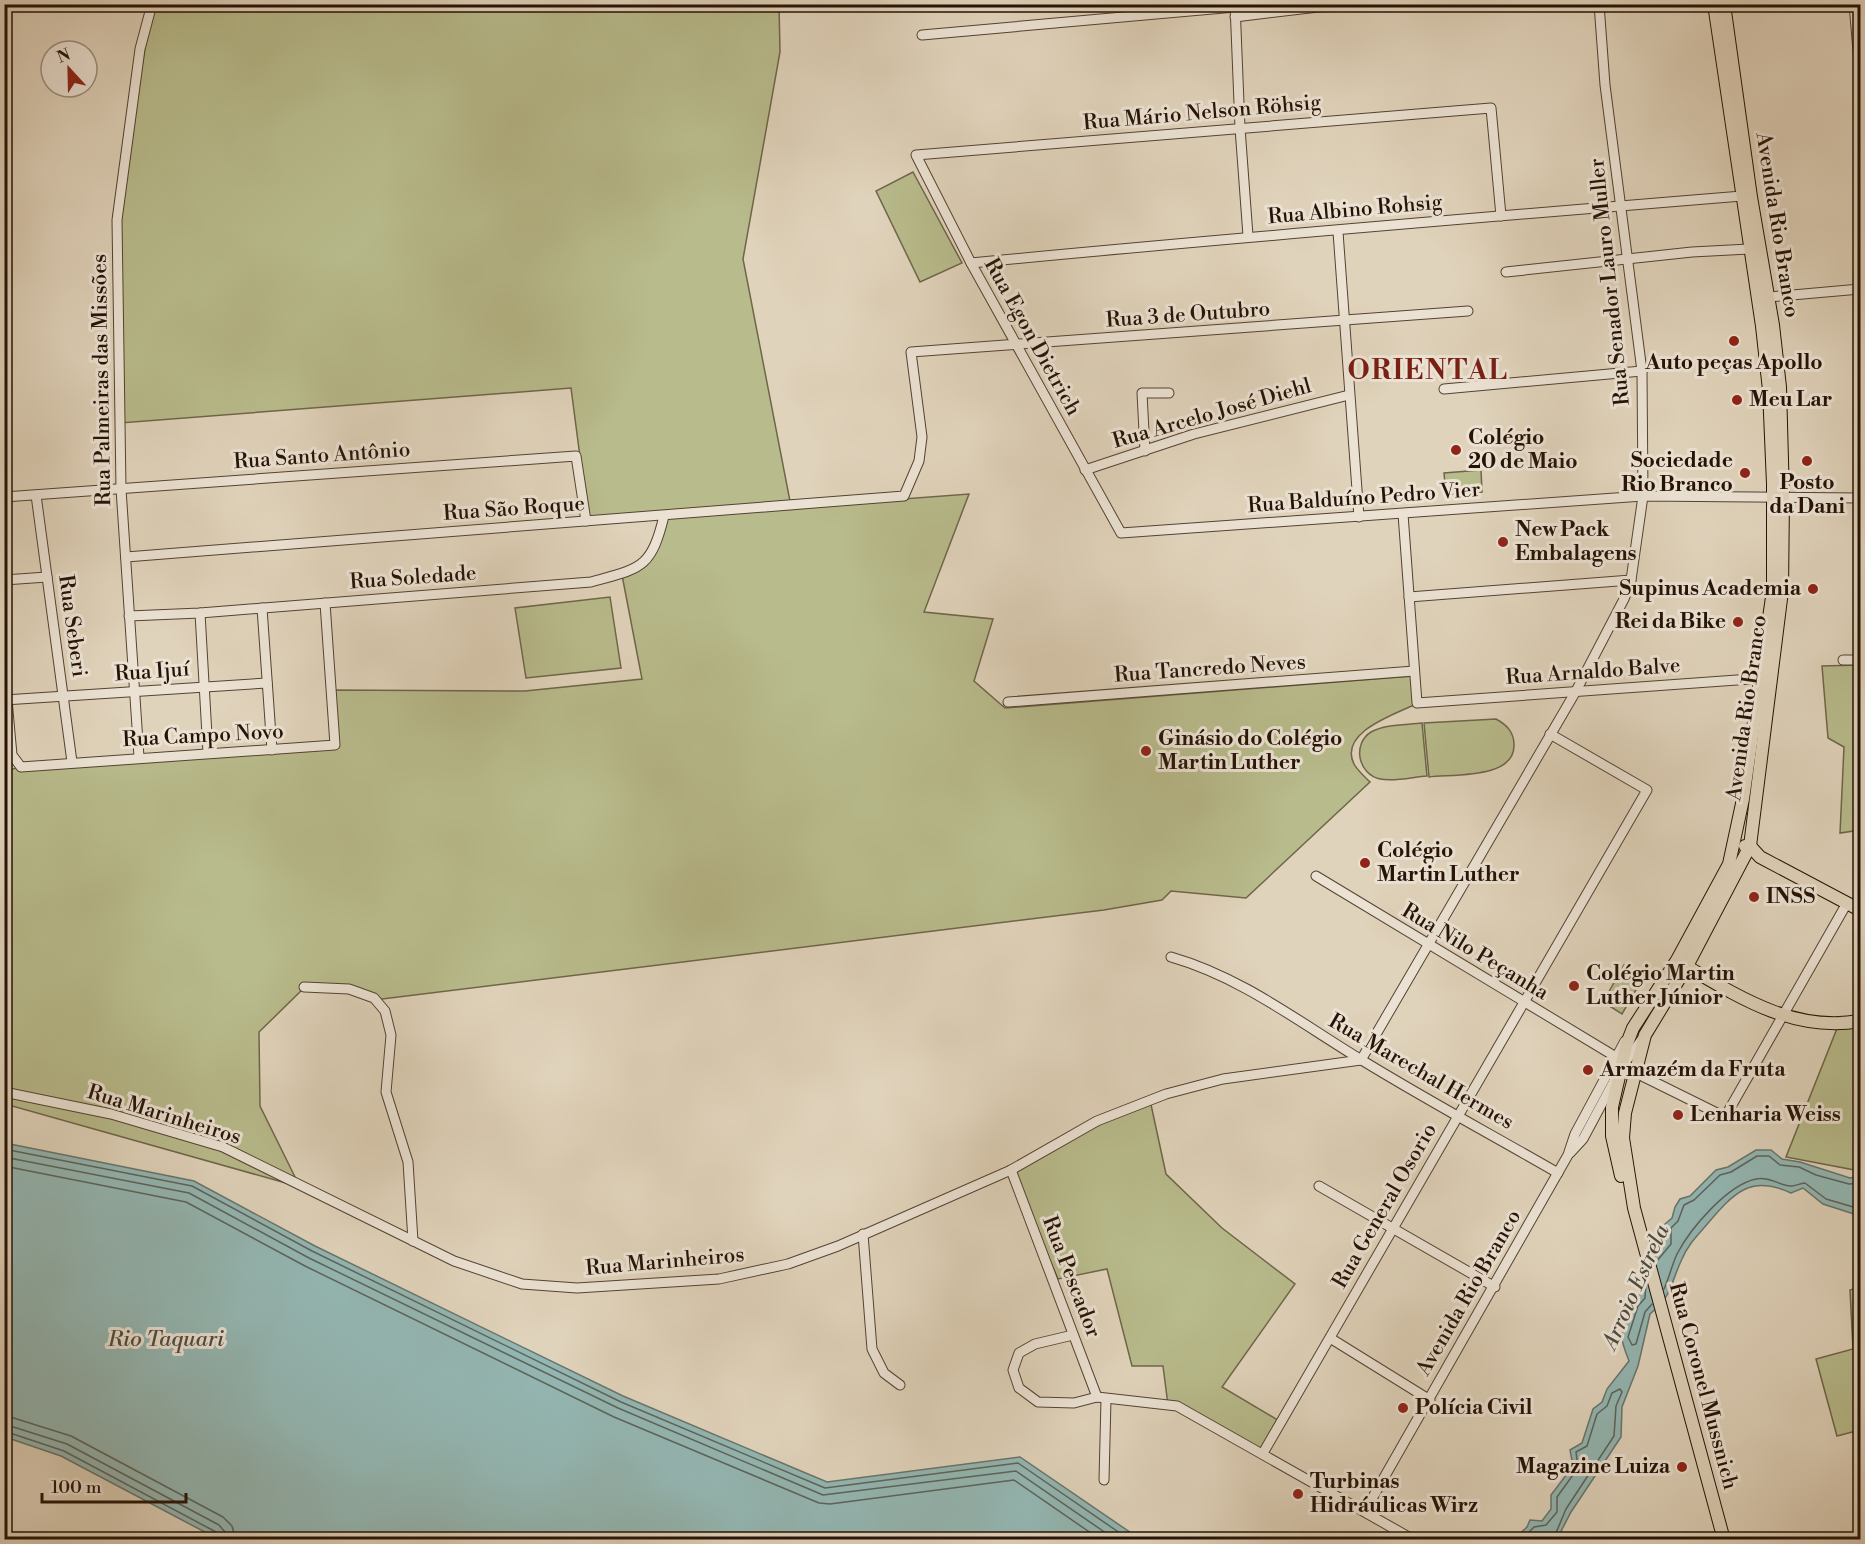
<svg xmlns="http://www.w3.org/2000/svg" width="1865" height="1544" viewBox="0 0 1865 1544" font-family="'Libre Bodoni',serif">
<rect width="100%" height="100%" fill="#e0d3bb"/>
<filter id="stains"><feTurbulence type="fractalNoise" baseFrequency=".00333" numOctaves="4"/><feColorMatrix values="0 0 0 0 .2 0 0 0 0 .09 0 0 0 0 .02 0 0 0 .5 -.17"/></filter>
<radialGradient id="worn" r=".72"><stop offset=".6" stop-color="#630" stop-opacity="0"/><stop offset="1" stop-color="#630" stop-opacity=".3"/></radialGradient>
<g fill="#b8bb8c" stroke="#6e6649" stroke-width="1.5">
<path d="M152,5H779L780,52L743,259L790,501L588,518L571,388L120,423L117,220Z"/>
<path d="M913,172L962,263L920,282L876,191Z"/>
<path d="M1481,470L1482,492L1446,495L1444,473Z"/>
<path d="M969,494L924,612L993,619L974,681L1005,708L1413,676L1416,704C1396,714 1338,732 1354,764C1357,770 1365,777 1370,782L1246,898L1171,891L1162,900L1104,910L374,1000L349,990L303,989L259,1032L260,1106L300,1187L5,1104L4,771L21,767L334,746L330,690L525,691L642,679L622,575L655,548L663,517Z"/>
<path d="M610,597L621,668L526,678L515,608Z"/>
<path d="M1860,665V830L1840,833L1844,747L1828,738L1822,666Z"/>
<path d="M1496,719C1507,725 1514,732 1514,745C1515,779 1453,774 1429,777L1424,723Z"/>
<path d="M1422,723L1427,776C1413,777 1394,782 1380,779C1358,774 1352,744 1371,732C1385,724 1406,725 1422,723Z"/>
<path d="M1624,965L1644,976L1622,1014L1603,1002Z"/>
<path d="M1860,1021V1171L1786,1157L1838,1026Z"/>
<path d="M1150,1100L1166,1174L1222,1228L1295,1284L1222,1387L1281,1422L1263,1453L1168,1405L1163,1366H1132L1107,1269L1058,1279L1011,1170L1097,1121Z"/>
<path d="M1860,1287V1368L1855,1354L1860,1376V1430L1837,1436L1816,1359L1853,1349L1850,1290Z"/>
</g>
<g fill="#94b7b3" stroke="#68756e" stroke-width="1.5">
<path d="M5,1143L194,1181L315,1246L623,1396L827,1482L1020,1457L1140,1539H218L61,1456L5,1437Z"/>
<path d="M1756,1150H1771L1782,1159L1800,1162L1850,1178L1860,1176V1216L1823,1204L1803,1188L1791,1193C1751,1174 1734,1193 1709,1222C1699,1234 1688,1244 1682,1259C1670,1284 1673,1295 1650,1314L1638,1366L1622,1407L1621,1437L1571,1512L1557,1539L1513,1540L1527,1527L1530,1520L1542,1521L1551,1509V1495L1573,1466L1570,1450L1582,1443L1593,1409L1602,1402L1607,1389L1629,1361C1627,1355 1622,1344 1622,1338C1622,1326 1632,1304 1639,1296C1639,1262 1662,1258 1665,1239C1666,1235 1665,1229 1665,1224L1672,1218L1675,1207L1680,1199L1690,1196L1716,1170L1728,1167Z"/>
</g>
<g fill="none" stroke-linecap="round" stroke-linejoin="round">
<g stroke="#5c645c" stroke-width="1.5">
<path d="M4,1149L192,1186L312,1251L621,1402L825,1488L1018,1463L1130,1540"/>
<path d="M4,1157L189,1193L309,1258L618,1408L823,1495L1016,1471L1116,1540"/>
<path d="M4,1166L186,1202L305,1266L614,1417L819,1503L830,1504L1014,1480L1101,1540"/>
<path d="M1656,1262L1671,1244V1228L1678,1221L1684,1205L1694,1200L1720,1175L1731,1172L1757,1156H1769L1780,1165L1799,1167L1816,1175L1849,1184L1860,1183"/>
<path d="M1646,1282L1645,1298L1638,1306L1628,1337L1632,1345L1636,1344L1645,1312L1652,1304"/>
<path d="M1664,1289C1669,1278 1672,1265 1677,1254C1690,1229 1727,1185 1756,1179C1770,1176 1782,1187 1792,1186C1796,1186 1800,1183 1805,1183L1826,1199L1860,1209"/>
<path d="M4,1415L71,1436L223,1517L232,1526L236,1540"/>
<path d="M4,1424L67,1444L219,1525L225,1532L227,1540"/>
<path d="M4,1431L64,1451L216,1532L219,1540"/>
<path d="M1521,1540L1534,1527L1546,1525L1557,1512V1497L1578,1468L1576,1452L1587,1446L1597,1414L1607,1406L1612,1393L1620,1389L1622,1392L1616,1406L1614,1436L1566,1509L1553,1540"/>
</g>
<g stroke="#544233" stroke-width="11">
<g id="minor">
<path d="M1235,4L1240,128L1248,236"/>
<path d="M1854,4L1860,74"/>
<path d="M1720,8L1761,4"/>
<path d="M1235,17L1318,7L1431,4"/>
<path d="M922,35L1235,7"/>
<path d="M1501,216L1491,108L916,155L971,263L1121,533L1643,496L1860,498"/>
<path d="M1338,232L1359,517"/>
<path d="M971,263C1228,238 1485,217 1742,196"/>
<path d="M1506,272L1692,252L1749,249"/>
<path d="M1769,297L1860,289"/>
<path d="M1444,389L1642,371"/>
<path d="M1145,451L1142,393H1169"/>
<path d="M1085,470L1194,434L1349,395"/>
<path d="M36,495L72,762"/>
<path d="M4,497L576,456L586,521"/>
<path d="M1403,514L1417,703L1765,678"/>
<path d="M126,557L904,496L919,461L922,437L911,352L1468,311"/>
<path d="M4,580L47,577"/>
<path d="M1409,597L1631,580"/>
<path d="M262,608L272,750"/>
<path d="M200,613L208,753"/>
<path d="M129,616L200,613L591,582C641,568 651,569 664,516"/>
<path d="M1843,660H1860"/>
<path d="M4,700L267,683"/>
<path d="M7,700L12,755L21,767L335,745L325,603"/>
<path d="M1008,702L1414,671"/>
<path d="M139,757L121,489L117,220L140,49L152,4"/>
<path d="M1316,876L1616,1057"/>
<path d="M1171,957C1241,977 1299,1022 1360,1059C1425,1099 1492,1135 1558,1173"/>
<path d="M304,987L349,989L374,998L385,1011L391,1035L386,1092L408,1162L413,1241"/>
<path d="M1361,1060L1576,691L1624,599L1631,580L1643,496L1642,371L1605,85L1599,4"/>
<path d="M1622,1067L1642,1039"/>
<path d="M1636,1073L1725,1117L1847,903"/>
<path d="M4,1092L111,1114L223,1147L454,1261L522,1284L577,1288L719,1279L788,1264L838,1246L1011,1170L1097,1121L1166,1094L1223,1079L1361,1060"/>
<path d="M1570,1153L1583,1139L1614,1081"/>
<path d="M1011,1170L1097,1397"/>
<path d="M1319,1186L1495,1287"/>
<path d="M863,1234L872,1349L884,1373L900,1385"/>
<path d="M1073,1335L1035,1344L1019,1353L1013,1370L1019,1388L1038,1402L1074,1403L1097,1397L1177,1406L1414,1540"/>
<path d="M1330,1338L1430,1400"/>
<path d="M1263,1453L1647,790L1550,734"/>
<path d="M1104,1480L1106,1399"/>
<path d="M1365,1511L1568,1155L1575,1134L1625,1041"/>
</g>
</g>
<g stroke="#251206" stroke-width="14">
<g id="major">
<path d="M1724,4L1751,197L1773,325L1780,387L1783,497L1782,591L1750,846L1687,966L1645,1035L1625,1113L1623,1138L1634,1208L1724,1540"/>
<path d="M1745,846H1750L1760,857L1860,910"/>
<path d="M1681,963C1737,996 1793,1033 1860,1021"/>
<path d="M1621,1176L1612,1136V1107L1626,1046L1633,1028L1677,960L1729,864L1743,799L1773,590V484L1769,390L1762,326L1714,4"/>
</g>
</g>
<use href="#minor" stroke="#ebe2d3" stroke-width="9"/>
<use href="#major" stroke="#e0d3bb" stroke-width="12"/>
</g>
<g fill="#8f2418" stroke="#ebe2d3" stroke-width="2">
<circle cx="1734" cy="341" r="6"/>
<circle cx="1737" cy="400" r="6"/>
<circle cx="1456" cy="450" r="6"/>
<circle cx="1807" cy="461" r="6"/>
<circle cx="1745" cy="473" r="6"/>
<circle cx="1503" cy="542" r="6"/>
<circle cx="1813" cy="589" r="6"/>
<circle cx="1738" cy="622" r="6"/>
<circle cx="1146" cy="751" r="6"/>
<circle cx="1365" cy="863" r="6"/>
<circle cx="1754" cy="897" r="6"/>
<circle cx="1574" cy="986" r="6"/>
<circle cx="1588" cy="1070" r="6"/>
<circle cx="1678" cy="1115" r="6"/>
<circle cx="1403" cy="1408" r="6"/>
<circle cx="1682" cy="1467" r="6"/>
<circle cx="1298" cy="1494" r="6"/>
</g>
<g text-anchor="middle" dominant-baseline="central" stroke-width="6" stroke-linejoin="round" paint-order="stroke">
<g font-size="21" fill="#251206" stroke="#ebe2d3">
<text transform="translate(1202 113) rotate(-5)">Rua Mário Nelson Röhsig</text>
<text transform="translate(1355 210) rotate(-5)">Rua Albino Rohsig</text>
<text transform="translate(1777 225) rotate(81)">Avenida Rio Branco</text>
<text transform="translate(1610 282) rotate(-96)">Rua Senador Lauro Muller</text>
<text transform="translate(1188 315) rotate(-4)">Rua 3 de Outubro</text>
<text transform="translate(1032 337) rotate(61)">Rua Egon Dietrich</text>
<text transform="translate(102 380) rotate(-91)">Rua Palmeiras das Missões</text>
<text transform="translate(1212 414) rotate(-16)">Rua Arcelo José Diehl</text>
<text transform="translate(322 456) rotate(-4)">Rua Santo Antônio</text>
<text transform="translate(1364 498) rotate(-4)">Rua Balduíno Pedro Vier</text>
<text transform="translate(514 509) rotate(-4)">Rua São Roque</text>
<text transform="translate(413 578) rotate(-4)">Rua Soledade</text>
<text transform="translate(72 626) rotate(82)">Rua Seberi</text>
<text transform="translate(1210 669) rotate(-4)">Rua Tancredo Neves</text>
<text transform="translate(152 672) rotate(-4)">Rua Ijuí</text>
<text transform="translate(1593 672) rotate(-4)">Rua Arnaldo Balve</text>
<text transform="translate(1747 708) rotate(-82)">Avenida Rio Branco</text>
<text transform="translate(203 736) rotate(-3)">Rua Campo Novo</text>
<text transform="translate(1475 952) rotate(31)">Rua Nilo Peçanha</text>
<text transform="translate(1421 1072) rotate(30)">Rua Marechal Hermes</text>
<text transform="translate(164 1115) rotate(17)">Rua Marinheiros</text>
<text transform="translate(1385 1206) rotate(-60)">Rua General Osorio</text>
<text transform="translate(665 1262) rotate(-5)">Rua Marinheiros</text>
<text transform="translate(1071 1277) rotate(69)">Rua Pescador</text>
<text transform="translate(1469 1293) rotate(-60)">Avenida Rio Branco</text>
<text transform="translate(1703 1386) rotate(75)">Rua Coronel Mussnich</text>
</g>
<g font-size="21" font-weight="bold" fill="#251206" stroke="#ebe2d3" text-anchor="start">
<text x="1734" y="363" text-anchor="middle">Auto peças Apollo</text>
<text x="1749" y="400">Meu Lar</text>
<text x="1468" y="438">Colégio<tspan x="1468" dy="24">20 de Maio</tspan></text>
<text x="1733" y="461" text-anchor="end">Sociedade<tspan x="1733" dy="24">Rio Branco</tspan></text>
<text x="1807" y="483" text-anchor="middle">Posto<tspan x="1807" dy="24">da Dani</tspan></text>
<text x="1515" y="530">New Pack<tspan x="1515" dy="24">Embalagens</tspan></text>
<text x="1801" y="589" text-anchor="end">Supinus Academia</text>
<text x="1726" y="622" text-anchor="end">Rei da Bike</text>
<text x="1158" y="739">Ginásio do Colégio<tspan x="1158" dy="24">Martin Luther</tspan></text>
<text x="1377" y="851">Colégio<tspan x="1377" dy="24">Martin Luther</tspan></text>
<text x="1766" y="897">INSS</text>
<text x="1586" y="974">Colégio Martin<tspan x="1586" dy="24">Luther Júnior</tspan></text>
<text x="1600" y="1070">Armazém da Fruta</text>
<text x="1690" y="1115">Lenharia Weiss</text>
<text x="1415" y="1408">Polícia Civil</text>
<text x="1670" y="1467" text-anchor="end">Magazine Luiza</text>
<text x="1310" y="1482">Turbinas<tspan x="1310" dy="24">Hidráulicas Wirz</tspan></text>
</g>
<g font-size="22" font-style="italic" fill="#4c4c43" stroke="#ebe2d3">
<text transform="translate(1636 1287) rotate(-66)">Arroio Estrela</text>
<text x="166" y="1339">Rio Taquari</text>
</g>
<g font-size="27" font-weight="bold" letter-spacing="1.5" fill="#7a1f14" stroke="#ebe2d3">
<text x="1428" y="371">ORIENTAL</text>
</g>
</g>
<rect width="1865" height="1544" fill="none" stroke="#e0d3bb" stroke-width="24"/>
<rect x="6" y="6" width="1853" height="1532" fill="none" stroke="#251206" stroke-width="3"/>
<rect x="12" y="12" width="1841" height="1520" fill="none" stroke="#251206" stroke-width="1.5"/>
<g transform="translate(69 69) rotate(338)"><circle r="28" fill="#ebe2d3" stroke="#9c8f81" stroke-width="1.5"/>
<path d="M0-4.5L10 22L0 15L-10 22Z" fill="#8f2418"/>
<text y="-9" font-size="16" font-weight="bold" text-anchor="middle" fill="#251206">N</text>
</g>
<path d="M42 1493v9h144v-9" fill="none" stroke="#251206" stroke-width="3"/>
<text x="51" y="1493" font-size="18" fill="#251206" stroke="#ebe2d3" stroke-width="4.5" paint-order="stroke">100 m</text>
<rect width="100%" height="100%" filter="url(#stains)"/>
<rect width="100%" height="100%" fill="url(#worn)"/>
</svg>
